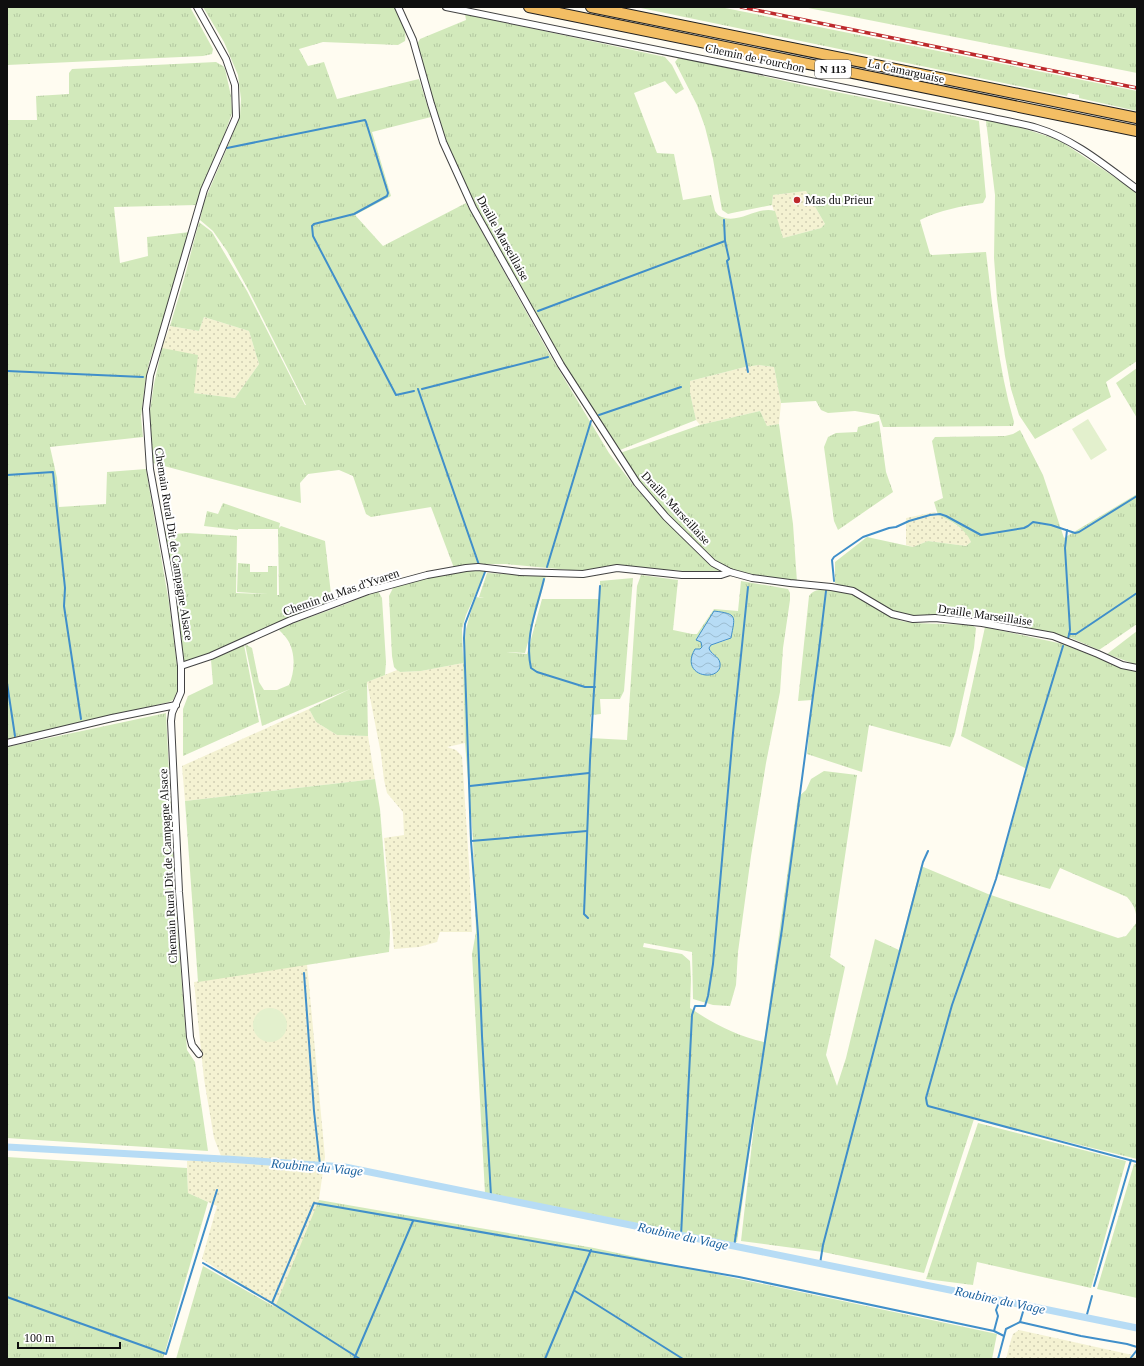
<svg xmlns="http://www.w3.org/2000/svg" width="1144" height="1366" viewBox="0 0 1144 1366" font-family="Georgia,serif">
<defs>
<pattern id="farmland-dots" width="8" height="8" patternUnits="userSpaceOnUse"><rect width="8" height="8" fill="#f4f2d2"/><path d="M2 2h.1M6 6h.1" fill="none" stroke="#d0ceb3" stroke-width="1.8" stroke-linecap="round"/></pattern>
<pattern id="grass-tufts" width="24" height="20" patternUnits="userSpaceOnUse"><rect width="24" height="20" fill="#d2e9bb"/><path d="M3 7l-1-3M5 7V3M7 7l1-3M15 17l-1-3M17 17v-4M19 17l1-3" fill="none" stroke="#b3c7a0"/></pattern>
<pattern id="water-waves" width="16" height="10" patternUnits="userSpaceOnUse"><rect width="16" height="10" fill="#b7dcf5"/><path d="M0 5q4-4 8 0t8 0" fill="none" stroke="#9cbcd1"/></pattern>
</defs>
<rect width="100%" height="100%" fill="#fffcf1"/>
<g fill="url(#farmland-dots)">
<path d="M806,191L825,224L821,228L783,238L772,205L773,195Z"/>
<path d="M204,317L249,331L259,364L235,398L194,393L162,348L170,326L199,331Z"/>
<path d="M759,365L774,367L781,403L779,424L767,426L760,411L700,425L696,420L690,393V381L745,367Z"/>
<path d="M935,512L938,515L946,518L968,534L971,542L966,546L928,541L913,547L906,545V518Z"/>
<path d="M463,663L465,743L447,747L456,750L462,756L469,864L472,932H440L437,942L419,947L394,949L384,838L404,835L403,812L387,793L384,780L381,754L367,682L397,670L400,672L421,671Z"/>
<path d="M309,709L316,722L337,735L368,736L375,779L185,801L182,766Z"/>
<path d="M307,964L325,1157L318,1206L275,1307L202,1259L217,1206L188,1193L187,1161L221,1156L214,1138L204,1079L194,982Z"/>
<path d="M1019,1330L1137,1356V1359H1006L1011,1340L1013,1334Z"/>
</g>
<g fill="url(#grass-tufts)" fill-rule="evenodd">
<path d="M7,7H190L213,49L212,54L203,56L7,65Z"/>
<path d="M203,7H394C401,17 407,29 405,41L398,45L323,42L299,49L308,66L324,62L337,99L419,79L431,117L372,132L391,196L355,215L383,246L466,203L550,355L609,453L634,486L703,558L717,568L719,570L717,573L618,567H604L580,571L506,564H478L454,568L431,507L371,517L366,514L353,476L339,470L308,474L300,483L301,503L153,463L149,417L154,384L162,348L198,355L194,393L235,398L259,364L249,331L204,317L199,331L170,326L184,279L199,222L212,232L247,291L305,405L279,403L306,405L249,291L227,251L213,231L200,220L204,202L227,148L240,116L241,99L238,75L224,42Z"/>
<path d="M636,7H720L1137,91V111L1079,98V95L1068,93L1067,96Z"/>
<path d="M803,7H1137V73Z"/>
<path d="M465,14L665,57L672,65L684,89L676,94L665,81L634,93L657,153L674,154L683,200L711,195L715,211L718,215C737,227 757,205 775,211L783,238L821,228L825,224L806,191L773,195L772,205L732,213L728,214L722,210L713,159L705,127L697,105L675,62L679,57L807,86L979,121L986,197L983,203C962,206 940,210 920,220L930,254L932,255L986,252C993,309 998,367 1014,422L1013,426L883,427L879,415L855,411L828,413L821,410L816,401L781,403L774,367L759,365L745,367L690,381V393L696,420L620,450L614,444L577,384L557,355L532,306L499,251L481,218L451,157L436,116L417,44L420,39L466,20Z"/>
<path d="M216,62L223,66L225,69L231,96L232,113L221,144L207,174L197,205L114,207L120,263L148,256L147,237L190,232L177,277L149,363L145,383L141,417L143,437L50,447L57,478L59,507L106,504L107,472L146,469L169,603L177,665V692L173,700L169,702L7,740V120H37L36,96L69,94V73L72,69Z"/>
<path d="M987,119L1022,128L1059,140L1137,192V361L1106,382L1111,397L1035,439L1019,415L1011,389L1005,356L997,299L994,258L995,195L986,121Z"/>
<path d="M1137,368V418L1116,383Z"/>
<path d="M760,411L767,426L779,424L793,524L797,582L738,573L715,562L695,543L643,487L620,453L700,425Z"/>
<path d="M879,421L886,472L893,492L838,530L834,521L824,447L828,437L836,433L857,432L858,427Z"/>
<path d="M1020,430L1043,475L1064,538L1137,494V624L1099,650L1071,638L977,620L919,617L901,614L890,609L866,595L835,583V562L867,537L913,547L928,541L966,546L971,542C966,529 950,520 938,515L934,502L943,498L932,441L935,437L1005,436L1013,434Z"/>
<path d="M223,503L280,523L279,528L281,526L325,541L332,603L278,623L203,656L185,662L183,660L165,544V531L174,534L187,533L237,536L236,593L268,594L237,592L238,563L250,564V572H268V566H277V595H279L278,529H238V530L204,526L207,511L218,514Z"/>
<path d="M467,571H486L466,615L462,629L463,658L466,629L475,597L484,598L479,597L487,573L546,576L525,653L506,652L527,654L542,599H600V581L633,578L624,691L620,699H600L601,714L591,715L590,738L627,740L637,586L641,575L678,580L673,630L692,634H697L714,609L738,611L741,581L788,589L790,593V600L783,648L780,692L766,763L751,856L738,952L736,985L730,1006L713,1005L693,999L692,952L644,943L643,947L682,954L690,961L691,979L690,1008C712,1023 737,1036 764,1042L798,797L806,790L811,779L824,771L857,775L830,957L845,967L826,1055L837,1086L846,1058L875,939L899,950L921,866L988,894L1118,938L1126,936L1137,922C1136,911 1135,906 1127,897L1060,868L1050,889L998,874L1027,769L961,736L985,627L1063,644L1121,667L1137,671V1159L974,1119L924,1273L823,1252L741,1241L759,1081L737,1242H731L485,1193L472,954L476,932L473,839L465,743L463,663L421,671L400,672L397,670L394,667L392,656L389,596L393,588L428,577ZM732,615L727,640L711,645L709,648V651L714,654L715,673L703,675L695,649H700L702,647L701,641L697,640Z"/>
<path d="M832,589L853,594L901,621L914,623L972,625L976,628L974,648L955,734L950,747L869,725L862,772L807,754L812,700L798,701L809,596C814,588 823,590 832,589Z"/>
<path d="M378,591L382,598L386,662L385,675L367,682L368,736L337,735L316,722L309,709L350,689L262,726L245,644L252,648L259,682L264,690H277L289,685C295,672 296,652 287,639C285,636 282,633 279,630L283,627L341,606Z"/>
<path d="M1137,631V665L1107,654Z"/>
<path d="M244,645L259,722L183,756V709L188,696L213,684L211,660Z"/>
<path d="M166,713L175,896L187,1050L195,1062L208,1151L7,1138V747Z"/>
<path d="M375,779L380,809L390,933L389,952L198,982L185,801Z"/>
<path d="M978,1123L1126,1161L1091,1288L977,1262L973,1285L926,1279Z"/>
<path d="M7,1157L187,1168L188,1193L208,1202L163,1359H7Z"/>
<path d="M1134,1164H1137V1298L1097,1289Z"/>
<path d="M319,1200L594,1248L997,1334L992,1359H176L203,1266L275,1307Z"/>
</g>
<g fill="#e3f0cd">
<path d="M1088,419L1107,450L1091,460L1072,429Z"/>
<circle cx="270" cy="1025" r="17"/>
</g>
<path fill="url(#water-waves)" stroke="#408fca" d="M714,611C738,614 735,616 731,638L711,645L709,648C710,654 719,656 720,663C723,683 678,678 695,649H700L702,647L701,642L696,640Z"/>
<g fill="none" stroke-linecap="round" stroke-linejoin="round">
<g stroke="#408fca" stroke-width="2">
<path d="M227,148L365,120L366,122L388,193L387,196L354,214L314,224L312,226L313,236L396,395L414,391"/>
<path d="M724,220L725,241L729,259L727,261L748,372"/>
<path d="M538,311L725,241"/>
<path d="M7,371L143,377"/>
<path d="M418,389L479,565"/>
<path d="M422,389L548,357"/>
<path d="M599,415L681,387"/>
<path d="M7,475L53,472L65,588L64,606L81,719"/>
<path d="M1067,530L1065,548L1070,630L1068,639"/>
<path d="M547,567L591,421"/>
<path d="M485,572L465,624L464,638L471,841L478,934L482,1036L491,1196"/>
<path d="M544,579C537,609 524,637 531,668L537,672L585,687H595"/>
<path d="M834,581L832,560L834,557L863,537L889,528L896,527L909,521L930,515L940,514L946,516L981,535L1024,528L1028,526L1033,522L1051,525L1075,533L1079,532L1137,496"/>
<path d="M1069,634H1076L1137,593"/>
<path d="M1063,646L1030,755L996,879L952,1005L926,1098L927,1104L928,1106L1137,1162"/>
<path d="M7,683L15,736"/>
<path d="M470,786L589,773"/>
<path d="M471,841L587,831"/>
<path d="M588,918L584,914L590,760L600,586"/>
<path d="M304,973L314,1111L320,1165"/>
<path d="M681,1236L692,1015L695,1006H705L708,996L713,964L733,733L748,587"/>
<path d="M734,1247L782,929L818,658L826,591"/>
<path d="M203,1263L272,1303L360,1359"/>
<path d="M820,1264L823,1245L923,862L928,851"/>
<path d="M1094,1286L1131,1160"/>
<path d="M575,1291L683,1359"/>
<path d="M7,1297L166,1354L217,1190"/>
<path d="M272,1303L314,1203L739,1277L994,1331L1004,1336"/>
<path d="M1086,1318L1092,1296"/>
<path d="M1020,1322L1081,1336L1127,1344L1137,1347"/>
<path d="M994,1331L998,1316L996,1310L1000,1300"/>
<path d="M354,1359L413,1221"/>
<path d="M545,1359L591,1250"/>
<path d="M998,1359L1006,1329L1020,1322L1025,1305"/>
<path d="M1130,1359L1137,1350"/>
</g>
<g stroke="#b7dcf5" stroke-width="7">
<path d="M7,1147L223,1159"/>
<path d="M226,1159L345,1167L1137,1328"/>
</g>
<g stroke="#424242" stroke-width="8">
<g id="minor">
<path d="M197,7L226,59L235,85L236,117L204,190L150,376L146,409L150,469L171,584L181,666V692L172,713L171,721L179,892L190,1037L192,1045L199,1054"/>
<path d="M398,7L413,40L431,104L443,142L473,208L561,365L637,483L666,517L713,563L730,572L752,578L790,583L831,587L853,591L892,614L913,619L935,618L982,623L1053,636L1098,654L1122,665L1137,668"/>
<path d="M446,7L983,116C1001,120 1019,123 1037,128C1074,139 1107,167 1137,189"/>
<path d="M181,666L211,656L291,620L368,591L427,575L466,568L478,567L520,572L583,574L617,568L682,575H721L730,572"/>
<path d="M7,743L112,718L176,705"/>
</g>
</g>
<g stroke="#202020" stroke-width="12">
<g id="trunk">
<path d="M529,7L1137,131"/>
<path d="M591,7L1137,118"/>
</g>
</g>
<use href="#minor" stroke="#fff" stroke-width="6"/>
<use href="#trunk" stroke="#f3be64" stroke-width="10"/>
<g stroke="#bd292c" stroke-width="3.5">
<path id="rail" d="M741,7L1137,88"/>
</g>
<use href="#rail" stroke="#fff" stroke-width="2" stroke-dasharray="6" stroke-linecap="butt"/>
</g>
<circle fill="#bd292c" stroke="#fff" stroke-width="1.5" cx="797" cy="200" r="4"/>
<g text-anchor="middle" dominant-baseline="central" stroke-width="4" stroke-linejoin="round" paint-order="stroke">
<rect fill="#fff" stroke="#575757" stroke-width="1" x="815" y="60" width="36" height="18" rx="3"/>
<g font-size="11" font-weight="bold" fill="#0f0f0f">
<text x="833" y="69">N 113</text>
</g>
<g font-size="12" fill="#0f0f0f" stroke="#fff">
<text transform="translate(755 58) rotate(12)">Chemin de Fourchon</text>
<text transform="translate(906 71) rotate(12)">La Camarguaise</text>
<text transform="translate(503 238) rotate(61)">Draille Marseillaise</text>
<text transform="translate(676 508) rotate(47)">Draille Marseillaise</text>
<text transform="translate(174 544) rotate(81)">Chemain Rural Dit de Campagne Alsace</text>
<text transform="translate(341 592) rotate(-19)">Chemin du Mas d'Yvaren</text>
<text transform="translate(985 615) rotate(8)">Draille Marseillaise</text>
<text transform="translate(168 866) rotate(-93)">Chemain Rural Dit de Campagne Alsace</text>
</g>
<g font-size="12" fill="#0f0f0f" stroke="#fff" text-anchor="start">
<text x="805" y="200">Mas du Prieur</text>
</g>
<g font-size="13" font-style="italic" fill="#1a619f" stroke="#fff">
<text transform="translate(317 1167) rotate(5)">Roubine du Viage</text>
<text transform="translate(683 1236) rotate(12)">Roubine du Viage</text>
<text transform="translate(1000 1300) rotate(12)">Roubine du Viage</text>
</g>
</g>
<rect width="1144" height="1366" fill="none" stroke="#0f0f0f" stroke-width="16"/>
<path d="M18 1342v6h102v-6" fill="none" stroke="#0f0f0f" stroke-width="2"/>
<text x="24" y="1342" font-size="12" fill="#0f0f0f" stroke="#ffffff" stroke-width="3" paint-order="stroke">100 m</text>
</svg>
